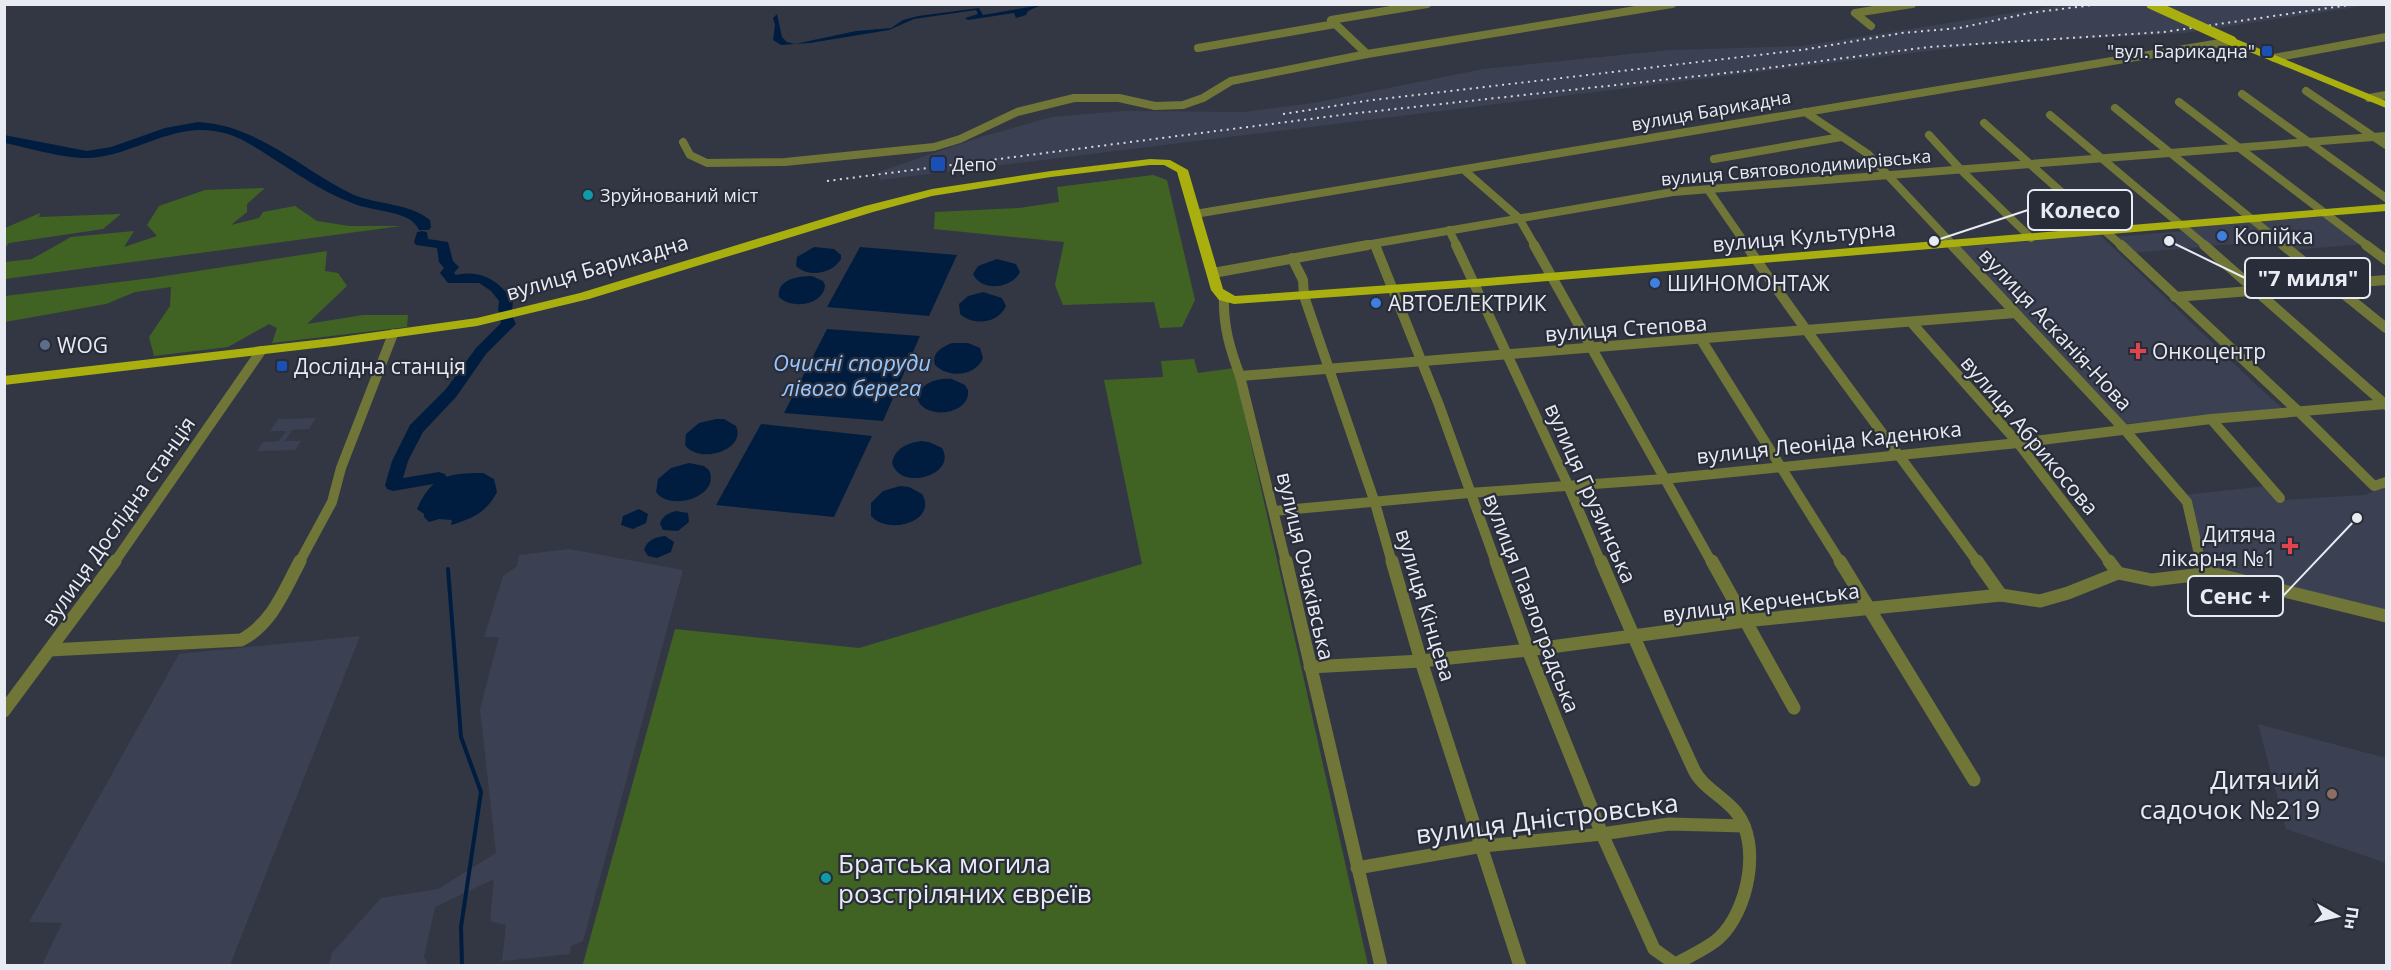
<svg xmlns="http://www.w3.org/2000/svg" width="2391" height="970" viewBox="0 0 2391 970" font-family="'Open Sans',sans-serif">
<rect width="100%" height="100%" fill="#333743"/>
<g fill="#3b4153">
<path d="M2062,5H2369L2185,33L1985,44L880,180L878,172L984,136L1052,117L1124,111L1243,112L1313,103L1483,69L1671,50L1802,46Z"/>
<path d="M2328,216L2364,244L2293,250L2258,222Z"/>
<path d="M2254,222L2276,241L2208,246L2188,228Z"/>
<path d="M2183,231L2200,247L2131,253L2114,237Z"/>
<path d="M2100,235L2250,379L2282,408L2125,424L1958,247Z"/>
<path d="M316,418L309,429L292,430L285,441H301L295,450L257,451L263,442L279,441L286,431H270L278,419Z"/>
<path d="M2386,485V610L2210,569L2204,560L2184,495L2268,486L2281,500L2365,495Z"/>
<path d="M569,549L683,570L583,941L571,946L570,954L502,961L506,925L490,921L494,879L435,907L424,957L428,965H329L332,953L381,898L438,889L496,853L480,709L499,637H484L503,576L517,566L519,555Z"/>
<path d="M360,636L230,965H42L62,923L29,922L179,654Z"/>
<path d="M2258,724L2386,758V863L2286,829Z"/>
</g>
<g fill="#406324">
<path d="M1153,175L1167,180L1195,300L1182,327L1160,328L1154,302L1063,305L1055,285L1064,242L934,229L935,212L1019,208L1059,202L1057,187Z"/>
<path d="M265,188L247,204V212L231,225L259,218L263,212L295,206L317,221L349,226H401L5,279V262L32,259L71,237L134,231L124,247L157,236L147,225L159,206L205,190Z"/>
<path d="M40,213L39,217L121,214L103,229L9,243L5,248V228Z"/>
<path d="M327,251L325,271L338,273L347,286L307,324L363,315H408L407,327L272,343L277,328L269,324L228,347L154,356L149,337L170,306L171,287L135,292L106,304L5,322V296L152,278Z"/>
<path d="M1194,359L1198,373L1234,368L1368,965L576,966L583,964L675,629L859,648L1142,564L1104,380L1163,377L1161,361Z"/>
</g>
<g fill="#001d40">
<path d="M1041,5L1028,11L1026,15L1016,18L1014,13L968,20L965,18L978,14L976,10L914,19L889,30L810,43L781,45L773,40L775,25L773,18L777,14L782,37L787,42L795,44L856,31L891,28L903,20L918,16L979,8L983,15Z"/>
<path d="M814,247L834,249L841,255V259C832,274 808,278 796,266L797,257Z"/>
<path d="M860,247L957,255L929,316L827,307Z"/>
<path d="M997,259L1016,264L1020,272C1012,289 981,292 973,274L978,266Z"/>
<path d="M812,276L823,281L825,285C824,305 792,310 779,297C776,279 799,276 812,276Z"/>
<path d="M983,292L1002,298L1006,306C998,324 973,326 960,314L959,304L968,296Z"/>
<path d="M827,329L920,336L883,421L784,413Z"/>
<path d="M952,343H968L980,348L983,358C976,376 949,379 935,365C931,353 942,347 952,343Z"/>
<path d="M952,379L965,385L968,390C971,415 924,421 917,398C921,382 938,378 952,379Z"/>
<path d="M716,419H724L736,426C747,450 699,465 685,445L686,434L699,423Z"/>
<path d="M761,424L872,436L834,517L716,505Z"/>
<path d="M921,441L929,442L942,448C958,475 900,492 892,463C895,448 907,443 921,441Z"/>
<path d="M689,463L704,466L709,470C721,497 670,512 656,492L658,479L671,468Z"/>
<path d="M483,473L494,479L497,492C487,512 472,519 451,525L452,520L439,519L429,522L424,517V514L417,509C432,475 449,473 483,473Z"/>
<path d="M900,486L909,487L922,494C938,521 889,536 871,516V503L883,491Z"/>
<path d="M639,509L648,514L646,523L633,529L621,525L623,516Z"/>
<path d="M676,511L688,513L689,522L678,531L663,530L660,524C662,516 668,513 676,511Z"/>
<path d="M665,536L674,542L671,552L657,558L648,556L644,550C647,540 655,537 665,536Z"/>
</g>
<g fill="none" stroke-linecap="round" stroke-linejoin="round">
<path stroke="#001d40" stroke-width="4" d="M448,569L461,737L481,792L461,927L462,966"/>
<g fill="#001d40" fill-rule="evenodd">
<path d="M198,122C258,125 302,170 354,195C379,205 409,203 430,220L431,227L429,230H419C411,210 372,212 352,203C326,193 303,178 280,163C259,150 239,134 214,131C173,125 139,151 99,157C72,162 32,148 4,143V135L87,151L111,147L165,128Z"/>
<path d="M422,231L427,232L428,239L448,242L453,261L459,267L454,273L456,275C482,269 499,281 513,301L512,311L508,315L512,316L516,324L486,354L456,397L423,432L408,461L403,478L439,472L445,474L447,478L445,482L393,491L387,489L385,485L392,461L410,425L446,389L476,348L501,323L500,319L504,315L498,311L499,301L491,291L479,283H448L440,273L444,268L439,262L437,248L416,245L414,242L417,232Z"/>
</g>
<g stroke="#707538" stroke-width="8">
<path d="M1871,26L1855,13L1912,4"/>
<path d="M1198,48L1335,24"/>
<path d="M1367,54L1331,20L1427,4"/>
<path d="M2274,58L2386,37"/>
<path d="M2306,91L2386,145"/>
<path d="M2242,94L2386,198"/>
<path d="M2369,98L2386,95"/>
<path d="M2179,102L2368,246"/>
<path d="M2115,108L2285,246"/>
<path d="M1805,112L1868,154L1954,246"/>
<path d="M2050,115L2206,246"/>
<path d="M1984,123L2122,246"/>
<path d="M1929,135L1961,170L2031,238"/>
<path d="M683,142L690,155L707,163L785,162L934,147L960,139L1017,112L1074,98H1119L1155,106L1183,105L1203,98L1231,81L1367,54L1672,4"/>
<path d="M1714,159L1841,137"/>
<path d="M1464,170L1519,218L1535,246"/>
<path d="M1709,191L1747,246"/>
<path d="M1195,214L2232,41"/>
<path d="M1449,230L1457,246"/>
<path d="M1375,244L1376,246"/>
<path d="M1360,246L1673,192L2386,136"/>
</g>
<g stroke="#707538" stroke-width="10">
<path d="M1375,245L1439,405L1496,563"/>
<path d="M1456,245L1568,485L1601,563"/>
<path d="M1534,245L1712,563"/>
<path d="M1746,245C1820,353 1901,456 1978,563"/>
<path d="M1952,245L2124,429L2187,502L2198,550"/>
<path d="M2121,245L2298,411L2374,486L2386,482"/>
<path d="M2204,245L2386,405"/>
<path d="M2283,245L2386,328"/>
<path d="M2366,245L2386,260"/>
<path d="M1292,258L1303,280L1304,296L1375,503L1392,563"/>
<path d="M1213,273L1368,245"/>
<path d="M1224,297C1223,326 1230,349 1240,376L1286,563"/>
<path d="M2175,297L2386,280"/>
<path d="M1911,322L2018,443L2110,563"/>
<path d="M1702,341L1841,563"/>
<path d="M1240,376L2015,313"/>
<path d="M2211,419L2280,498"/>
<path d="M1274,511L1469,493L1664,479L2018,443L2211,419L2386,404"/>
<path d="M114,563L261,351"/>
<path d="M299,563L332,502L341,468L393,334"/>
</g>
<g stroke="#707538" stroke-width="13">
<path d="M1286,561L1381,966"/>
<path d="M1392,561L1421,661L1520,966"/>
<path d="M1496,561L1528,650L1602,834L1654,949L1675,964"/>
<path d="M1601,561C1631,631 1662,701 1694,770C1702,787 1724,797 1736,812C1762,844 1748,911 1719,938C1707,949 1687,957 1672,966"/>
<path d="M1712,561L1794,708"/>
<path d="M1840,561L1974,780"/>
<path d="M1977,561L2001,595"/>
<path d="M2109,561L2118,573"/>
<path d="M50,650L241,640C272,624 284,591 300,561"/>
<path d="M1310,667L1421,661L1528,650L1745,621L2001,595L2040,601L2068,593L2118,573L2152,580L2211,573L2386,616"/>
<path d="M4,711L115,561"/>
<path d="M1357,868L1483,846L1602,834L1669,824L1744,826"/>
</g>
<g fill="#a8af0e" fill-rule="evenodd">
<path d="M2228,39H2236L2386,101V108L2228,43Z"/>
<path d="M1150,159L1170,160L1188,170L1223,289L1235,296L1475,279L2386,204V211L1475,287L1234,304L1219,300L1211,290L1177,172L1164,165H1150L1051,177L932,196L873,212L589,299L477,326L333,346L4,385V376L333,338L477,318L580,293L865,206L932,189L1051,171Z"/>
</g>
<g stroke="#d5d8df" stroke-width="2" stroke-dasharray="2 4.5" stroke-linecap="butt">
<path d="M1283,114L1372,100L1802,50L1902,33L1959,28L2030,13L2100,4"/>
<path d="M827,181L1349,114L1745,71L1929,47L2164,32L2356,4"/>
</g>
<path stroke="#a8af0e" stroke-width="10" d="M2151,4L2232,41"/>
</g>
<g fill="#1a4fb4" stroke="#292d39" stroke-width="2">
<rect x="2261" y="45" width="12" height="12" rx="3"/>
<rect x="930" y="156" width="16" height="16" rx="3"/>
<rect x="276" y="360" width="12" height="12" rx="3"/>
</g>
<g fill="#0f9aa8" stroke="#292d39" stroke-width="2">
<circle cx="588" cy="195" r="6"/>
<circle cx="826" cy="878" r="6"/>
</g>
<g fill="#3f7fe0" stroke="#292d39" stroke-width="2">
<circle cx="2222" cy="236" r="6"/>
<circle cx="1655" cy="283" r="6"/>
<circle cx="1376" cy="303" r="6"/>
</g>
<circle fill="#5c6f8a" stroke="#292d39" stroke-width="2" cx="45" cy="345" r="6"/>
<g fill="#e0444e" stroke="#292d39" stroke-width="2">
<path d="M2135 342h6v6h6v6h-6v6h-6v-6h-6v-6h6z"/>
<path d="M2287 537h6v6h6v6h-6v6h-6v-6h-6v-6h6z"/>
</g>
<circle fill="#8d6e63" stroke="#292d39" stroke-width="2" cx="2332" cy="794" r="6"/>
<g text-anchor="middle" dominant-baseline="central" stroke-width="4.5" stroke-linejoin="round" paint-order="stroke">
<g font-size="18" fill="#e8ebf2" stroke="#292d39" text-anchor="start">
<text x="2255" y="51" text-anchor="end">"вул. Барикадна"</text>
<text x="952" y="164">Депо</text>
<text x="600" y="195">Зруйнований міст</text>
</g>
<g font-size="18" fill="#e8ebf2" stroke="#292d39">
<text transform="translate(1711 110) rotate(-10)">вулиця Барикадна</text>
<text transform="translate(1796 167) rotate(-5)">вулиця Святоволодимирівська</text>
</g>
<g font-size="21" fill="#e8ebf2" stroke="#292d39">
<text transform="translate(1804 236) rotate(-5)">вулиця Культурна</text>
<text transform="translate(597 267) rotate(-16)">вулиця Барикадна</text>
<text transform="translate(1626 328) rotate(-4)">вулиця Степова</text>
<text transform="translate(2056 329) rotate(47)">вулиця Асканія-Нова</text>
<text transform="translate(2030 435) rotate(50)">вулиця Абрикосова</text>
<text transform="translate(1829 442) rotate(-6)">вулиця Леоніда Каденюка</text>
<text transform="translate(1591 493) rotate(66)">вулиця Грузинська</text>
<text transform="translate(118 521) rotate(-55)">вулиця Дослідна станція</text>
<text transform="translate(1306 566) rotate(77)">вулиця Очаківська</text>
<text transform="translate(1761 602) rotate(-7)">вулиця Керченська</text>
<text transform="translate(1532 603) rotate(69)">вулиця Павлоградська</text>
<text transform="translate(1426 605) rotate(73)">вулиця Кінцева</text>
</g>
<g font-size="21" fill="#e8ebf2" stroke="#292d39" text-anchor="start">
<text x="2234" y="236">Копійка</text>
<text x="1667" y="283">ШИНОМОНТАЖ</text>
<text x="1388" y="303">АВТОЕЛЕКТРИК</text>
<text x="57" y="345">WOG</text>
<text x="2152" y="351">Онкоцентр</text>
<text x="294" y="366">Дослідна станція</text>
<text x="2276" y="534" text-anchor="end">Дитяча<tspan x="2276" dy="24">лікарня №1</tspan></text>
</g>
<g font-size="22" font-style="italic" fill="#97c7ff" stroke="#292d39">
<text x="852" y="362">Очисні споруди<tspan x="852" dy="25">лівого берега</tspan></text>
</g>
<g font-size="26" fill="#e8ebf2" stroke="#292d39" text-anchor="end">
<text x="2320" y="779">Дитячий<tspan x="2320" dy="30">садочок №219</tspan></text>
<text x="838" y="863" text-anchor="start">Братська могила<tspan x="838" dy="30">розстріляних євреїв</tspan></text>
</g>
<g font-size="26" fill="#e8ebf2" stroke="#292d39">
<text transform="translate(1547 818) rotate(-7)">вулиця Дністровська</text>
</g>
</g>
<path fill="none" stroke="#e8ebf2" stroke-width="2" d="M1934 241L2028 210M2169 241L2245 278M2357 518L2283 596"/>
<g fill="#e8ebf2" stroke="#292d39" stroke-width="2">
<circle cx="1934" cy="241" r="6"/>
<circle cx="2169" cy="241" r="6"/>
<circle cx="2357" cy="518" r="6"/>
</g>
<g fill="#292d39" stroke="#e8ebf2" stroke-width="2">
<rect x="2028" y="190" width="104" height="40" rx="6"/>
<rect x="2245" y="258" width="125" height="40" rx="6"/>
<rect x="2188" y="576" width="95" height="40" rx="6"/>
</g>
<g font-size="22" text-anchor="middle" font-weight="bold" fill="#e8ebf2">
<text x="2080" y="218">Колесо</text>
<text x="2308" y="286">"7 миля"</text>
<text x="2235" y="604">Сенс +</text>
</g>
<rect width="2391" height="970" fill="none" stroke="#e8ebf2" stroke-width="12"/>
<g transform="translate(2337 916) rotate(98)" stroke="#292d39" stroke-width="4.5" paint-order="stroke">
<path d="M0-4.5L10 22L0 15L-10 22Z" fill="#e8ebf2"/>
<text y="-9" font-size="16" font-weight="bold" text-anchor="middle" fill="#e8ebf2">Пн</text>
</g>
</svg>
